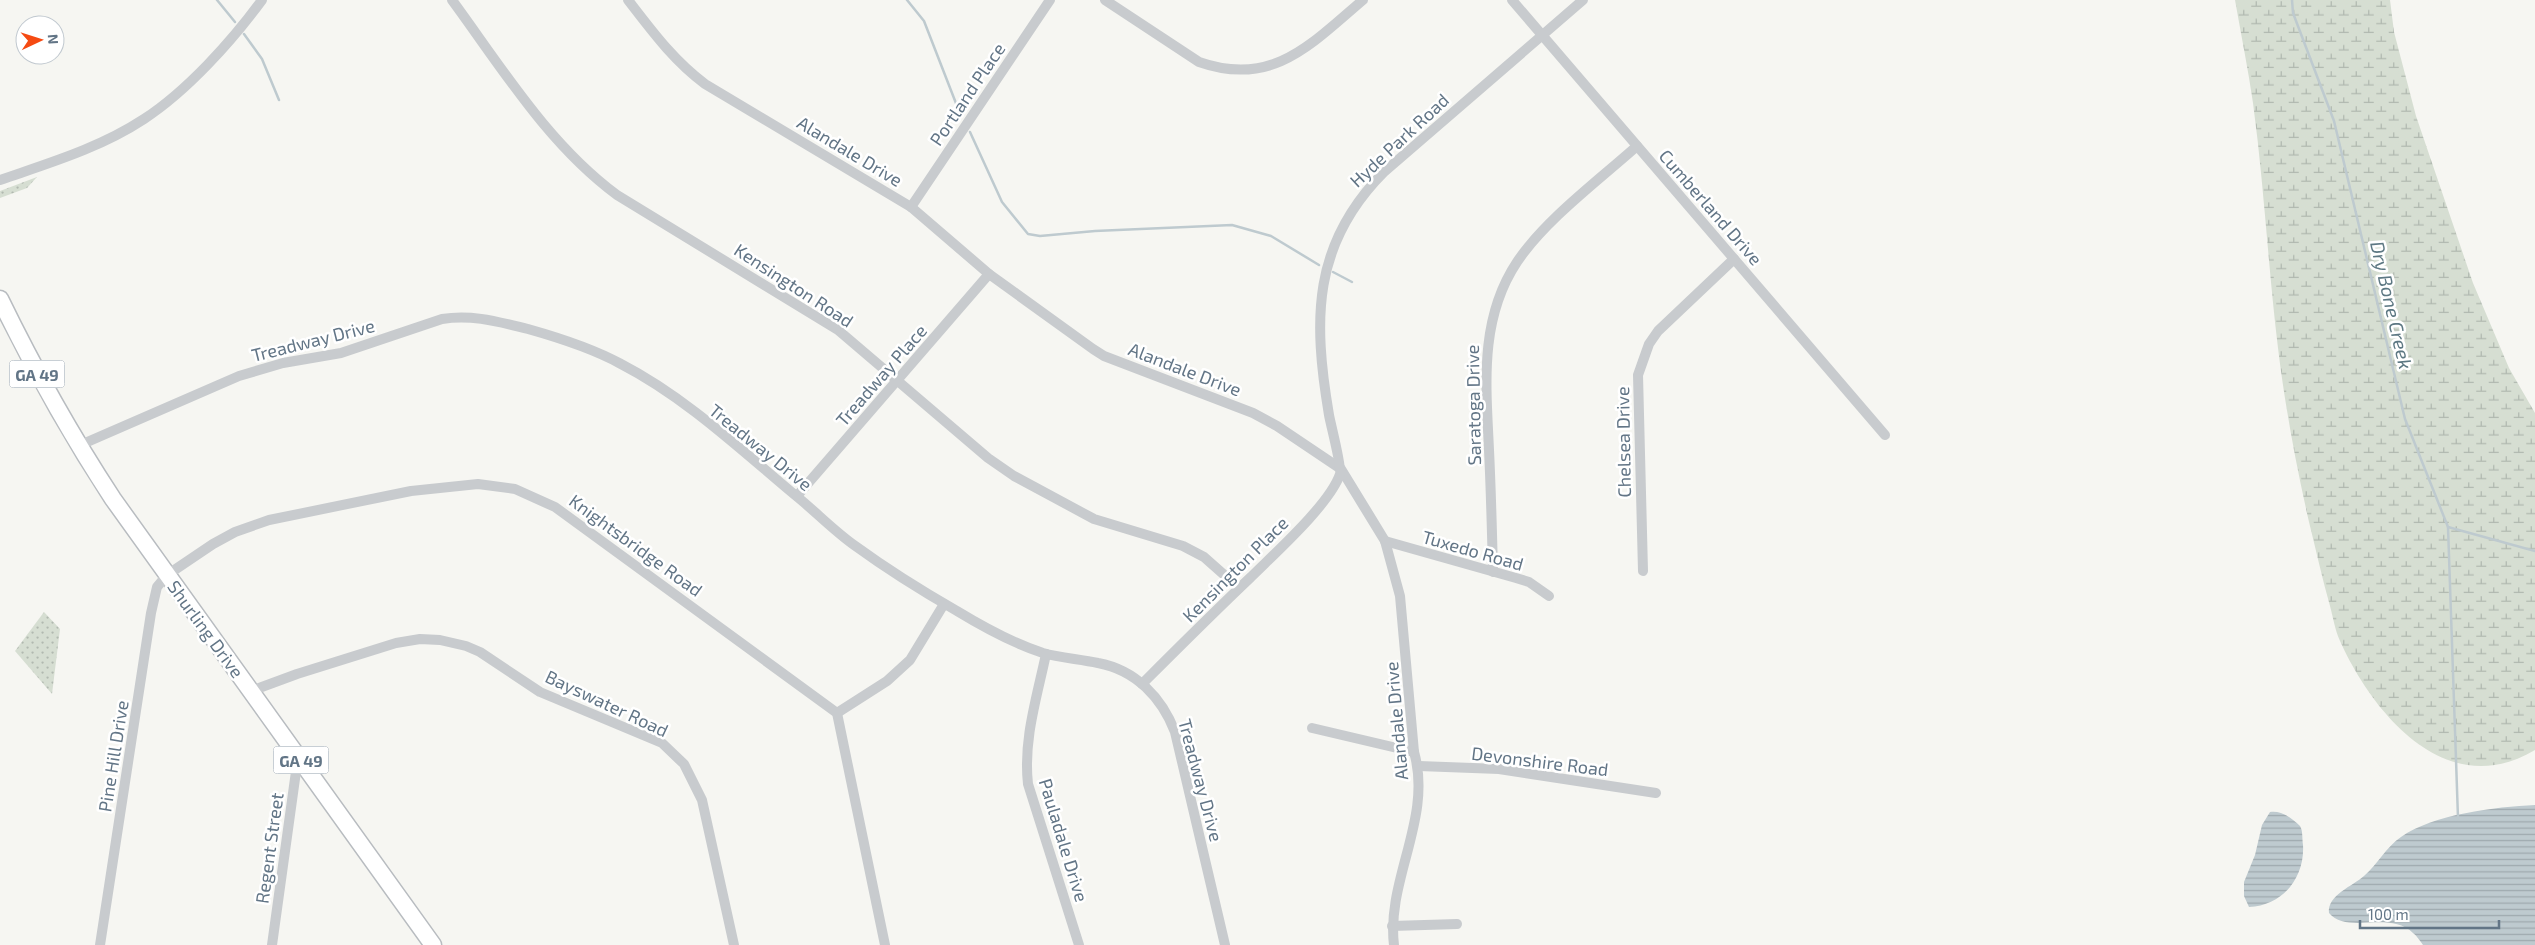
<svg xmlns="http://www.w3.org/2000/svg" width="2535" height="945" viewBox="0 0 2535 945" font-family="'Exo 2',sans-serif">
<defs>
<pattern id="wetland-marsh" width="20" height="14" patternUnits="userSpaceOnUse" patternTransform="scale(1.25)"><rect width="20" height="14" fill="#d6ded2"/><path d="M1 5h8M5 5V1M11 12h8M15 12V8" fill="none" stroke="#b1b9b0"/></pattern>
<pattern id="park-dots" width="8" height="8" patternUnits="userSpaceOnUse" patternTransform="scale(1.25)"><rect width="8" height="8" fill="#d6ded2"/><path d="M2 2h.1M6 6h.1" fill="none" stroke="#b1b9b0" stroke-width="1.8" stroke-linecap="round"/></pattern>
<pattern id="water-rules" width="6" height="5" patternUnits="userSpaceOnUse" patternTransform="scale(1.25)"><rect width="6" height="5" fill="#becacf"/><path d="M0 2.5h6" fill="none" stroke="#9ea9ae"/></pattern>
</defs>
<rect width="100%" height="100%" fill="#f6f6f2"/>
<path fill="url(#wetland-marsh)" d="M2235,0H2390L2394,32L2416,116L2473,283L2509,368L2535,413V750C2447,803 2373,714 2340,641C2335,630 2333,617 2330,606C2322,578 2316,550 2309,522C2296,465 2285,406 2278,348C2268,266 2264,184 2253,103C2248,69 2241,34 2235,0Z"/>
<g fill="url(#park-dots)">
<path d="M37,177L27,188L0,198V191Z"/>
<path d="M44,612L60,629L52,694L15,651Z"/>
</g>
<g fill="url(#water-rules)">
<path d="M2535,805V945H2423C2420,941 2417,936 2413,933C2389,910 2347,935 2329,913C2327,895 2353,886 2364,876C2378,864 2386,847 2401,837C2434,814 2495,807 2535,805Z"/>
<path d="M2270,812C2281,810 2292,818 2300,826C2303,831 2302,838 2303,845C2305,877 2283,906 2249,907L2244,896V882L2255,855L2262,825Z"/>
</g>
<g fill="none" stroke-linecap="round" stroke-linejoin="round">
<g stroke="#becacf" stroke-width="2.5">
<path d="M217,0L235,22"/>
<path d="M907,0L924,21L959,111"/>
<path d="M2292,0L2293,13L2334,121L2405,419L2448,527L2535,551"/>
<path d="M244,34L262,59L279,100"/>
<path d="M970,132L1002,202L1028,234L1040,236L1095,231L1232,225L1271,236L1319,265"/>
<path d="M1333,272L1352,282"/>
<path d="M2448,527L2458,818"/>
</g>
<g stroke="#b8bcc0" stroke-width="19">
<path id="primary" d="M0,299C34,369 71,435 113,499L433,945"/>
</g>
<g stroke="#c8cbce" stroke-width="10">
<path d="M452,0C502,68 548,144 617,195L838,330L988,458L1014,476L1094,519L1183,546L1204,557L1239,588"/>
<path d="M628,0C652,31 673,60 705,84L911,207L989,274L1093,349L1104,356L1253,413L1277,426L1341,469L1385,541L1400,596L1414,752C1433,818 1386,880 1394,945"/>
<path d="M1105,0L1199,62C1273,88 1311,44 1363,0"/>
<path d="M1512,0L1885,435"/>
<path d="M0,180C49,163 100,148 144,119C187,91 232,41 262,0"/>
<path d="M911,207L1050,0"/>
<path d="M78,446L239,376L283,363L341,353L442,319C472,314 499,322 528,329C560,338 592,348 621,364C685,397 740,449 795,495C815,511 833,530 854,545C887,569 922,591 957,611C985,628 1012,643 1043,653C1060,658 1080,659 1098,663C1136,670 1162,698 1175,732L1225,945"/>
<path d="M797,496L989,274"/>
<path d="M1385,541L1516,578L1529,582L1549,596"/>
<path d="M1643,571L1638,375L1649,344L1658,331L1734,259"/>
<path d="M1493,572C1492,531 1491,491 1489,450C1486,385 1479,319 1517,262C1545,220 1599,180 1637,146"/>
<path d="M1046,654C1037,697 1023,740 1028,784L1079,945"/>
<path d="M1142,684C1178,648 1214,612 1251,577C1274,554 1330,504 1340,474C1342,467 1331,426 1329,415C1313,320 1312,244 1384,172L1583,0"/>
<path d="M251,691L297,674L396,643L420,639L440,640L466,646L480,652L540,692L662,743L684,764L702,800L734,945"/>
<path d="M837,713L887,681L910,660L944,604"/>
<path d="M1312,728L1414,752"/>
<path d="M1419,766L1499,769L1656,793"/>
<path d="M1392,926L1457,924"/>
<path d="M100,945L151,613L157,587L167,575L213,544L235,532L269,520L411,491L478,484L515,489L555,507L837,713L885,945"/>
<path d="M272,945L298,757"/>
</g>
<use href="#primary" stroke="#fff" stroke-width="16"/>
</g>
<g text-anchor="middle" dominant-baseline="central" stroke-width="5" stroke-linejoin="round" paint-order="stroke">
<g fill="#fff" stroke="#919eaa" stroke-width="1">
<rect x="9.5" y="360.5" width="55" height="27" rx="4"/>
<rect x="273.5" y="746.5" width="55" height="27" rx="4"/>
</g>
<g font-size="16" font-weight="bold" fill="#627586">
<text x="37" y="374">GA 49</text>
<text x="301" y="760">GA 49</text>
</g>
<g font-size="18" fill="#627586" stroke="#fff">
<text transform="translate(967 94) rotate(-56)">Portland Place</text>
<text transform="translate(1399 140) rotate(-43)">Hyde Park Road</text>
<text transform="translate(850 151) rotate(31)">Alandale Drive</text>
<text transform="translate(1711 207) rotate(49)">Cumberland Drive</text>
<text transform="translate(794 285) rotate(33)">Kensington Road</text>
<text transform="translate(313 340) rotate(-14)">Treadway Drive</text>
<text transform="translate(1185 369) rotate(21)">Alandale Drive</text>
<text transform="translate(881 375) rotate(-49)">Treadway Place</text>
<text transform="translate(1473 405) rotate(-91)">Saratoga Drive</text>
<text transform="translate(1623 442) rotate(-91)">Chelsea Drive</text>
<text transform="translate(761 447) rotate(39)">Treadway Drive</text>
<text transform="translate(636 545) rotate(36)">Knightsbridge Road</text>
<text transform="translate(1473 550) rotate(16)">Tuxedo Road</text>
<text transform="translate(1235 569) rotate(-45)">Kensington Place</text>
<text transform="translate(206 629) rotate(54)">Shurling Drive</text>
<text transform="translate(607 703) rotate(25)">Bayswater Road</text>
<text transform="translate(1396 721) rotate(-95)">Alandale Drive</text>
<text transform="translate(113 756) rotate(-81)">Pine Hill Drive</text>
<text transform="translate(1540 761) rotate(7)">Devonshire Road</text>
<text transform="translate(1201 780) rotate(75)">Treadway Drive</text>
<text transform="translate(1064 840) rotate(73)">Pauladale Drive</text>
<text transform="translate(269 848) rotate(-82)">Regent Street</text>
</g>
<g font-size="19" font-style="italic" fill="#5d7883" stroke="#fff">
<text transform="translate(2392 305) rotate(77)">Dry Bone Creek</text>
</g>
</g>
<g transform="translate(40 40) rotate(86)"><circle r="24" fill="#ffffff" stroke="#c0c8cf"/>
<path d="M0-4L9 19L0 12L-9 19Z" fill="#f54a12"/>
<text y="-8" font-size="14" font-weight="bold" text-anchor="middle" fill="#627586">N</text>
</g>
<path d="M2360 920v8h139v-8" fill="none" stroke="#627586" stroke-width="2.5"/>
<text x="2368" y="920" font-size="15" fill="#627586" stroke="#ffffff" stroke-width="4" paint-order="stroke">100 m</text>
</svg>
